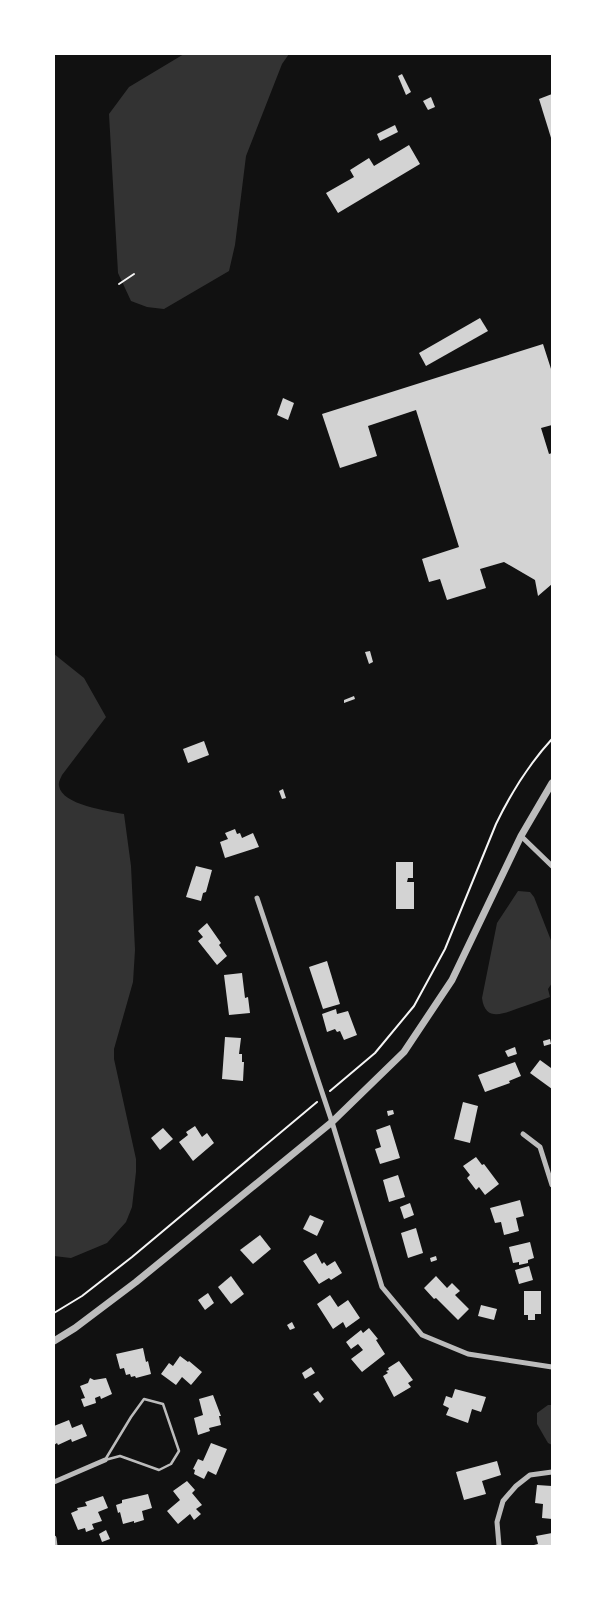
<svg xmlns="http://www.w3.org/2000/svg" width="606" height="1600" viewBox="0 0 606 1600" font-family="Merriweather,serif">
<rect width="100%" height="100%" fill="#111"/>
<g fill="#333">
<path d="M184,54H289L282,64L246,156L235,245L229,271L164,309L147,307L131,301L118,273L109,114L129,87Z"/>
<path d="M54,654L84,678L106,717L62,775C61,778 58,782 59,786C62,805 108,811 124,814L131,866L135,950L133,982L114,1049V1059L136,1159V1172L132,1207L126,1222L107,1243L71,1258L54,1256Z"/>
<path d="M518,891L530,892L534,897L552,943V983L548,989L550,997C540,1001 530,1004 519,1008C503,1014 485,1022 482,998L497,923Z"/>
<path d="M548,1405H552V1445L548,1443L537,1424V1413Z"/>
</g>
<g fill="#d3d3d3">
<path d="M402,74L411,92L406,95L398,76Z"/>
<path d="M552,94V141L539,99Z"/>
<path d="M431,97L435,107L428,110L423,101Z"/>
<path d="M395,125L398,132L380,141L377,134Z"/>
<path d="M409,145L420,164L338,213L326,193L354,177L350,170L369,158L374,166Z"/>
<path d="M480,318L488,331L426,366L419,353Z"/>
<path d="M543,344L552,372V425L541,428L549,454L552,453V584L538,596L535,580L504,562L480,569L486,588L447,600L440,579L429,582L422,559L459,547L416,410L368,426L377,456L340,468L322,414Z"/>
<path d="M283,398L294,403L288,420L277,415Z"/>
<path d="M370,651L373,662L369,664L365,652Z"/>
<path d="M354,696L355,699L344,703V700Z"/>
<path d="M204,741L209,755L188,763L183,749Z"/>
<path d="M283,789L286,798L282,799L279,791Z"/>
<path d="M235,829L237,834L240,833L242,838L253,833L259,847L225,858L220,842L228,839L225,833Z"/>
<path d="M396,862H413V878H408L407,882H414V909H396Z"/>
<path d="M196,866L212,870L206,892L203,893L201,901L186,897Z"/>
<path d="M207,923L221,943L219,945L227,956L217,965L198,941L203,937L198,931Z"/>
<path d="M327,961L340,1004L323,1009L309,967Z"/>
<path d="M242,973L245,998L248,997L250,1013L229,1015L224,975Z"/>
<path d="M336,1009L337,1014L348,1011L357,1035L344,1040L340,1031L337,1032L335,1029L327,1032L322,1014Z"/>
<path d="M225,1037L241,1038L239,1054H242V1062H244L243,1081L222,1079Z"/>
<path d="M550,1039L551,1044L544,1046L543,1041Z"/>
<path d="M515,1047L517,1054L508,1057L505,1051Z"/>
<path d="M540,1060L551,1068L552,1066V1089L530,1073Z"/>
<path d="M515,1062L521,1076L509,1081L510,1083L485,1092L478,1075Z"/>
<path d="M463,1102L478,1106L470,1143L454,1139Z"/>
<path d="M393,1110L394,1114L388,1116L387,1111Z"/>
<path d="M390,1125L400,1158L380,1164L375,1149L381,1147L376,1130Z"/>
<path d="M195,1126L202,1137L207,1133L214,1143L193,1161L179,1142L188,1135L186,1132Z"/>
<path d="M163,1128L173,1139L160,1150L151,1138Z"/>
<path d="M476,1157L482,1165L484,1164L499,1184L485,1195L479,1187L476,1190L467,1178L470,1175L463,1166Z"/>
<path d="M398,1175L405,1197L389,1202L383,1180Z"/>
<path d="M520,1200L524,1216L516,1218L519,1231L504,1235L501,1222L495,1223L490,1208Z"/>
<path d="M410,1203L414,1215L404,1219L400,1207Z"/>
<path d="M310,1215L324,1221L317,1236L303,1229Z"/>
<path d="M416,1228L423,1253L408,1258L401,1233Z"/>
<path d="M260,1235L271,1249L253,1264L240,1250Z"/>
<path d="M530,1242L534,1258L528,1260V1263L519,1265V1262L513,1263L509,1247Z"/>
<path d="M316,1253L322,1264L324,1262L327,1266L335,1261L342,1273L331,1280L329,1278L319,1284L303,1261Z"/>
<path d="M436,1256L437,1260L431,1262L430,1258Z"/>
<path d="M529,1266L533,1280L519,1284L515,1270Z"/>
<path d="M231,1276L244,1294L231,1304L218,1287Z"/>
<path d="M436,1276L447,1288L452,1283L460,1291L455,1295L469,1309L458,1320L436,1298L434,1299L424,1288Z"/>
<path d="M524,1291H541V1314H535V1320H528V1315H524Z"/>
<path d="M208,1293L214,1303L205,1310L198,1300Z"/>
<path d="M330,1295L338,1307L348,1300L360,1318L346,1328L343,1322L333,1329L317,1304Z"/>
<path d="M481,1305L497,1309L494,1320L478,1316Z"/>
<path d="M292,1322L295,1328L290,1330L287,1325Z"/>
<path d="M369,1328L378,1339L376,1340L385,1354L362,1372L351,1359L363,1350L358,1344L351,1349L346,1342L361,1330L363,1333Z"/>
<path d="M143,1348L146,1362L148,1361L151,1374L136,1378L135,1376L131,1377L130,1374L126,1375L124,1368L120,1369L116,1354Z"/>
<path d="M180,1356L188,1362L189,1361L202,1372L191,1385L182,1377L176,1385L161,1374L169,1363L173,1366Z"/>
<path d="M399,1361L413,1380L408,1383L411,1387L394,1397L383,1376L388,1373L386,1371L389,1370L388,1368Z"/>
<path d="M311,1367L315,1373L305,1379L302,1373Z"/>
<path d="M90,1378L94,1380L106,1378L112,1394L101,1399L100,1396L95,1398L96,1403L84,1407L81,1399L85,1398L80,1386L88,1383Z"/>
<path d="M455,1389L486,1397L481,1412L472,1409L468,1423L446,1415L449,1408L443,1405L446,1396L452,1398Z"/>
<path d="M318,1391L324,1399L320,1403L313,1394Z"/>
<path d="M213,1395L221,1416H219L221,1425L209,1428L210,1431L198,1435L194,1418L203,1415L199,1399Z"/>
<path d="M69,1420L72,1428L82,1424L87,1436L72,1442L71,1439L58,1445L57,1443L54,1445V1426Z"/>
<path d="M211,1443L227,1449L216,1475L208,1471L204,1479L194,1474L195,1470L193,1469L198,1459L203,1461Z"/>
<path d="M497,1461L501,1475L482,1481L486,1494L464,1500L456,1472Z"/>
<path d="M187,1481L195,1490L192,1493L202,1505L196,1509L201,1514L194,1520L190,1514L178,1524L167,1511L180,1500L173,1491Z"/>
<path d="M537,1485L552,1486V1519L542,1518L543,1504L535,1503Z"/>
<path d="M148,1494L152,1508L142,1511L144,1520L134,1523V1521L123,1524L120,1512L118,1513L116,1505L122,1503V1500Z"/>
<path d="M103,1496L108,1508L98,1512L102,1521L92,1524L94,1529L86,1532L85,1528L78,1530L71,1513L78,1510L77,1508L87,1506L85,1502Z"/>
<path d="M106,1530L110,1539L102,1542L99,1534Z"/>
<path d="M552,1533V1546H530L538,1544L536,1536Z"/>
</g>
<g fill="none" stroke-linecap="round" stroke-linejoin="round">
<g stroke="#f5f5f5" stroke-width="2">
<path d="M119,284L134,274"/>
<path d="M330,1091L375,1053L414,1006L445,949L496,824C511,793 529,764 552,739"/>
<path d="M54,1313L82,1296L132,1257L317,1102"/>
</g>
<path stroke="#bcbcbc" stroke-width="2.5" d="M144,1399L163,1404L179,1451L171,1464L159,1470L120,1456L105,1460L131,1417Z"/>
<g stroke="#bcbcbc" stroke-width="5">
<path d="M521,836L552,866"/>
<path d="M257,898L332,1122L382,1287L422,1335L468,1354L552,1367"/>
<path d="M523,1134L540,1147L552,1185"/>
<path d="M54,1482L105,1460"/>
<path d="M54,1538L55,1546"/>
<path d="M499,1546L497,1522L503,1501L516,1486L530,1475L552,1472"/>
</g>
<path stroke="#bcbcbc" stroke-width="7" d="M54,1341L75,1328L136,1282L332,1122L404,1052L452,980L521,836L552,783"/>
</g>
<rect width="606" height="1600" fill="none" stroke="#ffffff" stroke-width="110"/>
</svg>
